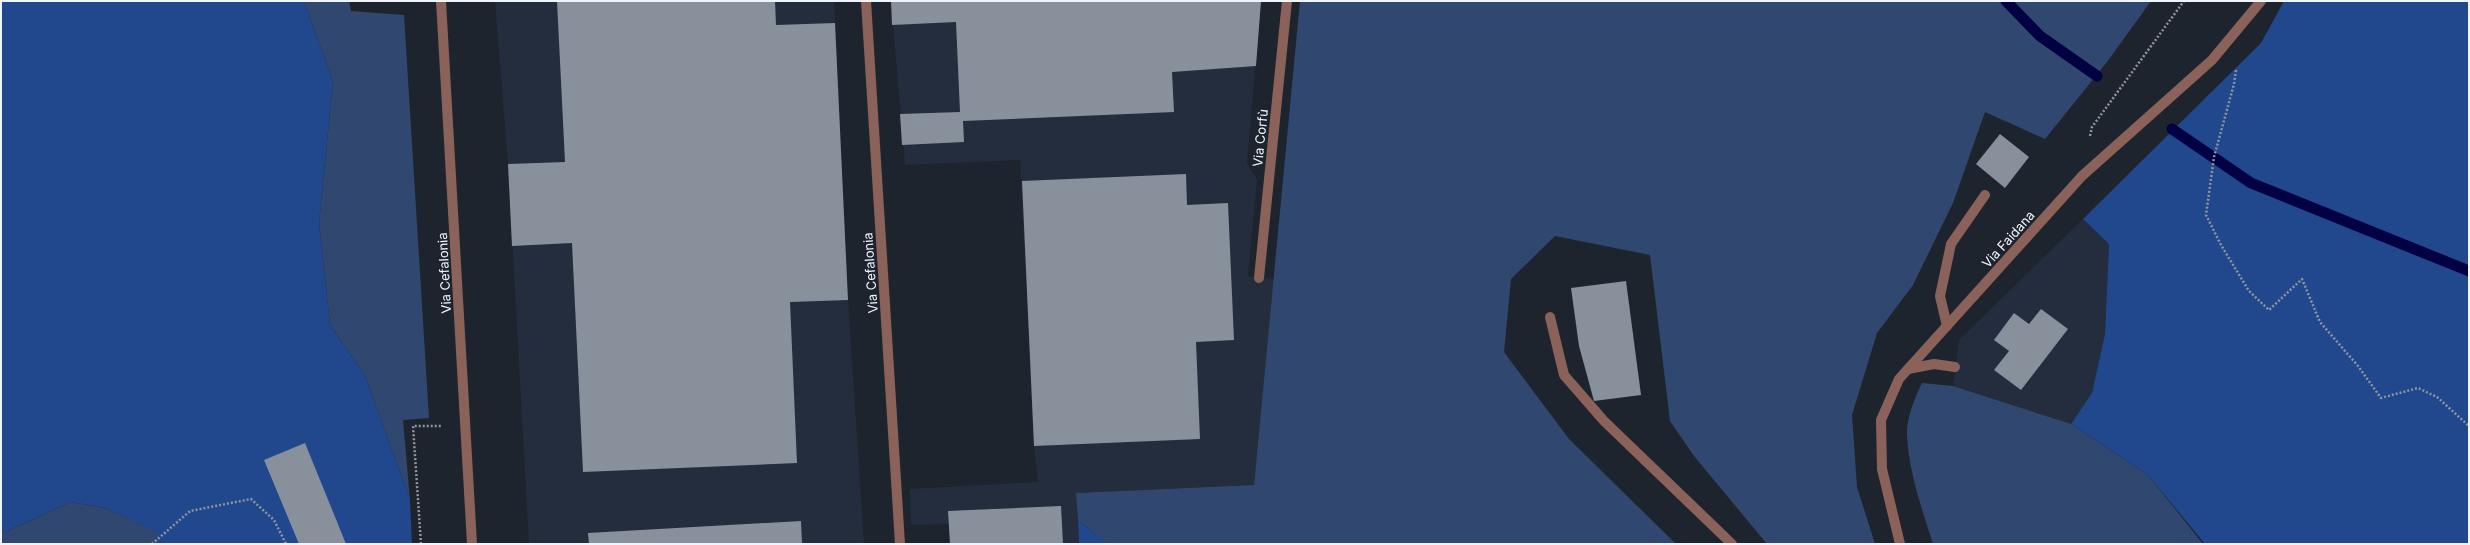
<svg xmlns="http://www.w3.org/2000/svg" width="2470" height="545" viewBox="0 0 2470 545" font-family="Inter,sans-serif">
<rect width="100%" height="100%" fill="#1e242e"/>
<g fill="#242d3d">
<path d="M495,1H834L848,300L864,544H529L508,164Z"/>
<path d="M891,1H1261L1247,164L1257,179L1248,276L1274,279L1254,485L1077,493L1079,544H950L949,524L911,525L910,489L1038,482L1034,446L1020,160L905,165Z"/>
<path d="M2083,219L2109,244L2105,334L2092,393L2071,424L1953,386L1959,340Z"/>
</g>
<g fill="#30486f">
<path d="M304,1H349L351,11L404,15L429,418L403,420L410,500L365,376L330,325L319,223L333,81Z"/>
<path d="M1300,1H2151L2107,62L2045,139L1985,112L1953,203L1913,285L1877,333L1852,415L1857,487L1875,544H1767L1694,456L1670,421L1650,255L1555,236L1511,279L1504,352L1569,439L1676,544H1108L1078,520L1076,493L1254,485Z"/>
<path d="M1922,383L1953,386L2071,424L2148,475L2203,544H1933C1922,509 1909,473 1907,436C1906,419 1915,397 1922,383Z"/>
<path d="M71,502L105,508L158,532L156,544H1V534Z"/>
</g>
<g fill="#21488c">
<path d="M1,1H304L333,81L319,223L330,325L365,376L410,500L412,544H156L157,532L105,508L71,502L1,534Z"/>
<path d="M2284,1H2469V544H2205L2148,475L2071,424L2092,393L2105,334L2109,244L2083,219L2261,43Z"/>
<path d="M1078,520L1106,542L1108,544H1079Z"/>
</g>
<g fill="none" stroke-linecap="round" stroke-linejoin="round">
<g stroke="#000042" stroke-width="11">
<path d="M2006,1L2040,36L2097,76"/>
<path d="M2172,129L2251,183L2469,271"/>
</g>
</g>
<g fill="#88909c">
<path d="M557,1H775L776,25L835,23L848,300L790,302L797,463L583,472L572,243L512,246L508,164L565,162Z"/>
<path d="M891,1H1261L1256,66L1172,72L1174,112L963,121L964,142L902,145L900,114L960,112L956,22L892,25Z"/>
<path d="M2000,134L2029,157L2005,188L1976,164Z"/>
<path d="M1186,174L1187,205L1228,203L1234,340L1196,342L1200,439L1034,446L1022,181Z"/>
<path d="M1626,281L1641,395L1594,401L1579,346L1571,288Z"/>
<path d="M2041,309L2068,329L2021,390L1994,370L2009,351L1994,340L2014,313L2029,324Z"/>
<path d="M305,443L346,544H299L264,460Z"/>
<path d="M1061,506L1063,544H950L948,511Z"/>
<path d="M801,521L802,544H589L588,533Z"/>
</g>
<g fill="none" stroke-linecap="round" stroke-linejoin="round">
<g stroke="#90959d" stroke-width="2.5" stroke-dasharray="2 2" stroke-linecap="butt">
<path d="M2236,70L2234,84L2214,157L2206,215L2221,245L2249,291L2269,310L2302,279L2320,322L2358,366L2381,398L2418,388L2437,397L2469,426"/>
<path d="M2090,136L2092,127L2184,1"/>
<path d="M152,544L190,511L251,499L274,520L286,544"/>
<path d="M421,544L413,426H441"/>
</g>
<g stroke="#8a625a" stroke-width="10">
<path d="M1550,317L1564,375L1604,421L1732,544"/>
<path d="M1947,326L1940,296L1951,244L1985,195"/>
<path d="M1908,369L1934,364L1955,367"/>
</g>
<g stroke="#8a625a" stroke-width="10">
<path d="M441,1L472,544"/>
<path d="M866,1L900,544"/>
<path d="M1259,278L1287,1"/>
<path d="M1900,544L1882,469L1881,420L1899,379L2082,176L2212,60L2261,1"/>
</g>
</g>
<g text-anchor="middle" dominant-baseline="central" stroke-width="4" stroke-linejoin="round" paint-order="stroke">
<g font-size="13" fill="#f0f4fb" stroke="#1e242e">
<text transform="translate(1260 138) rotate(-84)">Via Corfù</text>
<text transform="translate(2008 239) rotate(-48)">Via Faidana</text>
<text transform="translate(444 273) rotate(-93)">Via Cefalonia</text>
<text transform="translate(870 273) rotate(-94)">Via Cefalonia</text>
</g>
</g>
<rect width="2470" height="545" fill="none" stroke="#f0f4fb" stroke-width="4"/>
</svg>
